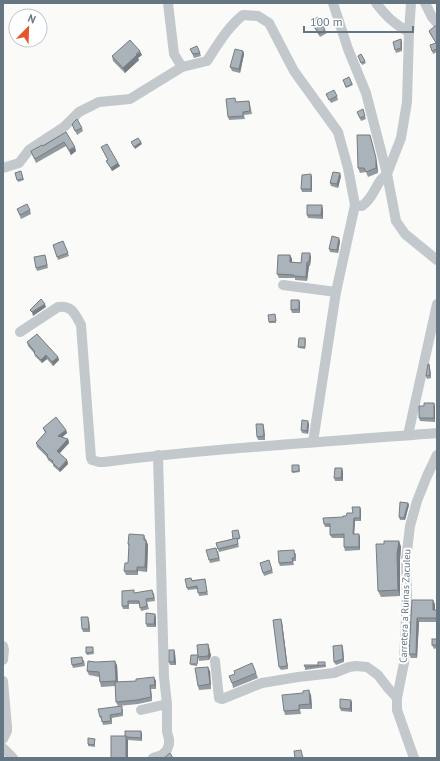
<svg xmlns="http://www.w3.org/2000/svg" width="440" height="761" viewBox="0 0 440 761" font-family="'PT Sans',sans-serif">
<rect width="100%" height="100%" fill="#fafaf8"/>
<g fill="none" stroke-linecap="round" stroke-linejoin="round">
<g stroke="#c3c8cc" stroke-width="10">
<path d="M168,3L174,54L182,67"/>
<path d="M376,3C386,16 394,24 409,32"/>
<path d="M411,3L409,32L407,102L401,138L387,174L396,221L405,234L437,260"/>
<path d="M425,3L432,17L437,23"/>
<path d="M3,168L19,163L29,150L64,127L79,112L99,102L130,99L182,67L207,61C218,44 228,27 243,15L258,16L269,23L294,71L338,132L348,168L355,205L362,206C372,199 374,190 380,181C382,178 385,176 387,174L366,93L348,49L333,3"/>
<path d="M283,285L336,292"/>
<path d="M20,332L58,307C72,305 75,314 81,325L91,458L92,460L99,462H104C214,448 326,442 437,433"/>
<path d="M408,435L437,304"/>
<path d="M313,442L336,292L355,205"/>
<path d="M3,646L4,650L3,660"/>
<path d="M215,661L219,698L222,699L262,683L298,677L334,673L349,667L356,666L367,667L378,675L388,688L397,698"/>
<path d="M3,681L7,727V731L3,739"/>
<path d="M141,710L167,704"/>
<path d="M3,748L13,758"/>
<path d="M153,758L162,755L167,750L169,744V739L167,732V704L164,677L158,455"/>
<path d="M414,758L397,710V698L404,663L407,595L406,560L410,526L417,501L427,476L437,455"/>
</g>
</g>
<g fill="#929a9f">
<path d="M311,21L325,30L327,33L320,37L312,24Z"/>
<path d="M437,26V52L433,54L430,45L436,43L430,34L429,31Z"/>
<path d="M401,39L402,43V51L396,53L393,42Z"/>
<path d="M190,49L200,53L201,56L194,58Z"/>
<path d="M243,51L244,54L240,73L232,71L230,67Z"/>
<path d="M361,54L366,63L362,65L358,56Z"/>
<path d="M142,55L138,58L139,60L125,73L113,61L112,56Z"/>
<path d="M349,77L353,85L346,88L343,80Z"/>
<path d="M326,94L337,96L338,100L331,103Z"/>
<path d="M249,101L250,104L252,114L244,115L245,119L229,120L228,117L237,102Z"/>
<path d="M357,112L364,113L366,119L361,121Z"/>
<path d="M72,124L82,128L83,131L77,135Z"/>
<path d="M66,132L76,151L71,155L66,146L36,163L31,152Z"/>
<path d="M370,135L377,163L378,173L368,177L366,172L360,173L358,168Z"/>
<path d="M101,147L118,163L120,166L112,171L108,164L106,161L108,160Z"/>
<path d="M21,171L24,180L18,182L15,173Z"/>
<path d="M341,176L338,188L331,186L330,183Z"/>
<path d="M312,177V192H302L301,189Z"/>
<path d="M17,209L30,210L31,214L21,219Z"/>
<path d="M323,209V219L308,218L307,215Z"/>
<path d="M63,241L69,256L58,260L53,245Z"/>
<path d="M340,241L338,253L330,252L329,249Z"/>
<path d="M290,255L292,259V262L301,263L311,257L310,266H309L307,281L295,280V278H279L277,274Z"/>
<path d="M46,258L48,268L37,271L36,268Z"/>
<path d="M299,300L300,303V313H292L291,310Z"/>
<path d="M276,316V323H269V322Z"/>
<path d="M305,338L306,340L305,349L299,348L298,347Z"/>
<path d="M27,342L58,357L59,360L53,366L47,359L42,363L35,356L34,353L28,346Z"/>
<path d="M429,364L430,368L431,378L427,379L426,376Z"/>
<path d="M435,406V422L420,421L419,418Z"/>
<path d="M263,424L264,427L265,440H258L257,437Z"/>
<path d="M309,424L308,434L302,433L301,430Z"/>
<path d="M43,428L66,430L67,433L62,437L68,439L69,443L59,454L67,460L68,464L60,472L53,466V464L48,460L47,457L37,447L36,443L45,433Z"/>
<path d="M299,466L300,472L293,473L292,472Z"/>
<path d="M342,468L343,472V481H335L334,478Z"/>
<path d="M408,503L409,505L405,520H400L399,517Z"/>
<path d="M361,510V521H355L354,534L360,537V550L345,551L344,547V538H332L330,535V527H325L324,524L346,516Z"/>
<path d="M238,530L240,539L237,540L239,547L219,552L216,543L233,539Z"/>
<path d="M144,535L148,545L147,572L138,571V575H126L124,571L128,563L129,547L128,544Z"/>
<path d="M399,541L401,547L400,560V596L381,597L378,591L384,544Z"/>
<path d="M218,551L220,561L210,563L209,560Z"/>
<path d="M296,553V561H293L294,565L280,566L279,563Z"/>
<path d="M269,560L273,573L264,576L260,563Z"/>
<path d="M205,579L208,595L199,596L198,589L188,590L187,588L192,580Z"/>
<path d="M135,593H154L155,601L147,602L149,609L141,611L139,604H129V609H123L122,606Z"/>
<path d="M412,600L435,604V610H437V622H419L417,658H411L409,654Z"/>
<path d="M156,617V627H147L146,624Z"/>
<path d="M89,620L90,632H83L82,629Z"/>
<path d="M282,622L288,669L281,670L279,667Z"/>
<path d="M437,639V648L434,649L432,645Z"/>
<path d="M208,644L209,647L211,656L209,660L199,661L198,657Z"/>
<path d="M342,645L343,648L344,662L336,665L334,662Z"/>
<path d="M93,648L94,654L87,655L86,653Z"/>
<path d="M174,650L175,653L176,665H170L169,662Z"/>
<path d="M198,655V657L197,666L191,665L190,664Z"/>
<path d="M84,660L85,666L73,668L72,665Z"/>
<path d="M96,662L117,665L118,682L156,681V689H151L152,701L138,704L118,706L116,702L115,686L101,687L99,677L89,675L87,671Z"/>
<path d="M318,665H326V667L305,670V667Z"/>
<path d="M210,671L211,689L199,690L198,686Z"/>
<path d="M256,673L258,678L233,688L232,683Z"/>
<path d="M311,695L312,709H300L301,714L285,715L284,711Z"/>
<path d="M351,700L352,703V712L341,711L340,708Z"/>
<path d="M123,709V716L112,718V724L103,725L102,719H101L100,717Z"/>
<path d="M141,731L142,734V741L128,740V758L125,736Z"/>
<path d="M95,739V747L88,746V744Z"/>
</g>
<g fill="#777d82">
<path d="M401,39L402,43V51L401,48Z"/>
<path d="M140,51L142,55L138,58L139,60L125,73L123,68Z"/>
<path d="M243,51L244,54L240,73L239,69Z"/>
<path d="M370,135L377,163L378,173L376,168Z"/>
<path d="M141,142L142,144L135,149L134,147Z"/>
<path d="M75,147L76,151L71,155L69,150Z"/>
<path d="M118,163L120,166L112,171L111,168Z"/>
<path d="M340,173L341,176L338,188L337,184Z"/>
<path d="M311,174L312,177V192L311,189Z"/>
<path d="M322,205L323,209V219L321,215Z"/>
<path d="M339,238L340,241L338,253L337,250Z"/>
<path d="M310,253L311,257L310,266L309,262Z"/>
<path d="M290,255L292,259V266L290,262Z"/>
<path d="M307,262L309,266L307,281L306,277Z"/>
<path d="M299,300L300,303V313L299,309Z"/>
<path d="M45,304L46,307L33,316L32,312Z"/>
<path d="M46,355L47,359L42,363L41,360Z"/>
<path d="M58,357L59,360L53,366L52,362Z"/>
<path d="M429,364L430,368L431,378L430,375Z"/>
<path d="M434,403L435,406V422L434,418Z"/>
<path d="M308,421L309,424L308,434L307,431Z"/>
<path d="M263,424L264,427L265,440L264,436Z"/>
<path d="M66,430L67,433L59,440L58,436Z"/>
<path d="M68,439L69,443L58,455L57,451Z"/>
<path d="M67,460L68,464L60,472L59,469Z"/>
<path d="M342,468L343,472V481L341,478Z"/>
<path d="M408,503L409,505L405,520L404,518Z"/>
<path d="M360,507L361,510V521L360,518Z"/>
<path d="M354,518L355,521L354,537L353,534Z"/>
<path d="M359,534L360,537V550L359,547Z"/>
<path d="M146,540L148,545L147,572L145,567Z"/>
<path d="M399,541L401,547L400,560V596L398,590L397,554Z"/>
<path d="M137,567L138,571V575L137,571Z"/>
<path d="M433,600L435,604V614L433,610Z"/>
<path d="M155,614L156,617V627L154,624Z"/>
<path d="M88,617L89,620L90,632L89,629Z"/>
<path d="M417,618L419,622L417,658L416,654Z"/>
<path d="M281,619L282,622L288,669L287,666Z"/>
<path d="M208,644L209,647L211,656L209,660L208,656Z"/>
<path d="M342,645L343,648L344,662L343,659Z"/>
<path d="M174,650L175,653L176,665L174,662Z"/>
<path d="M115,661L117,665L118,686L116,681Z"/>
<path d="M208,667L210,671L211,689L210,684Z"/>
<path d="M154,677L156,681V689L155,685Z"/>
<path d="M150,685L151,689L152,701L151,697Z"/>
<path d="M309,690L311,695L312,709L310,704Z"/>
<path d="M351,700L352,703V712L350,709Z"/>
<path d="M141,731L142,734V741L141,738Z"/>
<path d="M126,736L128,741V758H126Z"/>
</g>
<g fill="#aab3b9" stroke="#777d82">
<path d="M318,17L325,30L319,34L311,21Z"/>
<path d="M435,26H437V49L432,51L430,45L436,43L429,31Z"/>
<path d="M401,39V48L395,50L393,42Z"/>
<path d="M130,40L140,51L136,54L137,55L123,68L112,56Z"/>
<path d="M197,46L200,53L193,54L190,49Z"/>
<path d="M235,49L243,51L239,69L230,67Z"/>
<path d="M361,54L365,61L361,63L358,56Z"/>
<path d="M349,77L352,84L346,87L343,80Z"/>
<path d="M334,90L337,96L329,100L326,94Z"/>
<path d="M235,98L236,102L249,101L250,111L243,112V116L228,117L226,99Z"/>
<path d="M363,109L365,116L360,118L357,112Z"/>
<path d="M77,119L82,128L75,131L72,124Z"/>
<path d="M66,132L75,147L69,150L64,142L35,159L31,152V151L42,145L43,146Z"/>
<path d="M357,135H370L376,158V168L366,172L364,168H358Z"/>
<path d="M138,138L141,142L134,147L131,142Z"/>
<path d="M107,144L118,163L111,168L106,161L108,160L101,147Z"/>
<path d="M21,171L23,179L17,180L15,173Z"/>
<path d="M333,172L340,173L337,184L330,183Z"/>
<path d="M311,174V189H301L302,175Z"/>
<path d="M27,204L30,210L20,215L17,209Z"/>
<path d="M307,205H322L321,215H307Z"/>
<path d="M332,236L339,238L337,250L329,249Z"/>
<path d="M63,241L68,253L57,257L53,245Z"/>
<path d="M302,253H310L309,262H307L306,277L294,276V275L277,274L278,255H290V262L301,263Z"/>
<path d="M45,255L47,265L36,268L34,257Z"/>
<path d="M41,299L45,304L32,312L30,310Z"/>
<path d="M291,300H299V309L291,310Z"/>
<path d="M275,314L276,321L269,322L268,315Z"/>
<path d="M37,334L58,357L52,362L46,355L41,360L34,353L35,352L27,342Z"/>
<path d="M299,338H305V347H298Z"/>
<path d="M428,364H429L430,375L426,376Z"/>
<path d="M424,403H434V418H419V406H424Z"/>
<path d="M56,417L66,430L58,436L68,439L57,451L67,460L59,469L52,462L53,461L47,457L48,455L36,443L46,432L43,428Z"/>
<path d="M302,420L308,421L307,431L301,430Z"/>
<path d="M256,424H263L264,436L257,437Z"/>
<path d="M292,465H299V471L292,472Z"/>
<path d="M335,468H342L341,478H334Z"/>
<path d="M400,502L408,503L404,518L399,517Z"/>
<path d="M352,507H360V518H354L353,534H359V547H344V534L330,535V524H324L323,518L343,517V516H346L347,513H353Z"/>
<path d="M238,530L240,538L233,539L232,531Z"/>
<path d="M129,534L144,535V540H146L145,567H137V571H124L125,563H128L129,544H128Z"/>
<path d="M237,538L238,544L218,549L216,543Z"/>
<path d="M384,541H399L397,554L398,590L378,591L376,544H384Z"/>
<path d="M216,548L219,558L209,560L206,550Z"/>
<path d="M294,550L295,558H292L293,562L279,563L278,551Z"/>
<path d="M269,560L272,570L263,573L260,563Z"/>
<path d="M191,578L192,581L205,579L207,592L198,593L197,586L187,588L185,579Z"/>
<path d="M134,590V593L152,590L154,598L146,599L147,606L140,608L139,601H128V606H122V591Z"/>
<path d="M412,600H433V610H437V618H417L416,654H409Z"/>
<path d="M146,613L155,614L154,624H146Z"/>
<path d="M81,617H88L89,629H82Z"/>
<path d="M281,619L287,666L279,667L273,620Z"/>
<rect x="432" y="639" width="5" height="6"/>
<path d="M208,644L209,653L208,656L198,657L197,645Z"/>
<path d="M342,645L343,659L334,662L333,646Z"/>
<path d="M86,647H93V652L86,653Z"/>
<rect x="169" y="650" width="5" height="12"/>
<path d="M191,655H198L197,664H190Z"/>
<path d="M82,657L83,663L72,665L71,658Z"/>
<path d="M88,661L96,662L115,661L116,681L100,682L99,672L87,671Z"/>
<path d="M318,662H325V665L305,667L304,665H318Z"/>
<path d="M252,663L256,673L232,683L229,676L235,674L234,671Z"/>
<path d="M208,667L210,684L198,686L195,668Z"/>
<path d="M154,677L155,685H150L151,697L137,700L116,702L115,682L136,681V679Z"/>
<path d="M309,690L310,704L299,705V710L284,711L282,695L303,693V691Z"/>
<path d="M340,699L351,700L350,709L340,708Z"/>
<path d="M122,706V713L110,715L111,721L102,722L101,716L100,717L98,709Z"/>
<path d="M125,731H141V738L126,737V736H125Z"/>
<rect x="111" y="736" width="15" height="22"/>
<path d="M88,738L95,739L94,745L88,744Z"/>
<path d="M301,750L303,758H295L294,751Z"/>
<path d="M170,753L173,758H164Z"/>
</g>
<g text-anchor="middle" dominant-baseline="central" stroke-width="4" stroke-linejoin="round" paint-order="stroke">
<g font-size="10" fill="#657683" stroke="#fff">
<text transform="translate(405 606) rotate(-88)">Carretera a Ruinas Zaculeu</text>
</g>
</g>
<rect width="440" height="761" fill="none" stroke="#657683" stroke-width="8"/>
<g transform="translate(28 28) rotate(23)"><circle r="19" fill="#ffffff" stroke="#c1c8cd"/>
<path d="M0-3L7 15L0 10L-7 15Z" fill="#e4572e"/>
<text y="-6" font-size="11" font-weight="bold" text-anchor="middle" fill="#657683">N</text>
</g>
<path d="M304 26v6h109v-6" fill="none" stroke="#657683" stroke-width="2"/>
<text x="310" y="26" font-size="12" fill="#657683" stroke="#ffffff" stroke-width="3" paint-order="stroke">100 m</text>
</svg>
